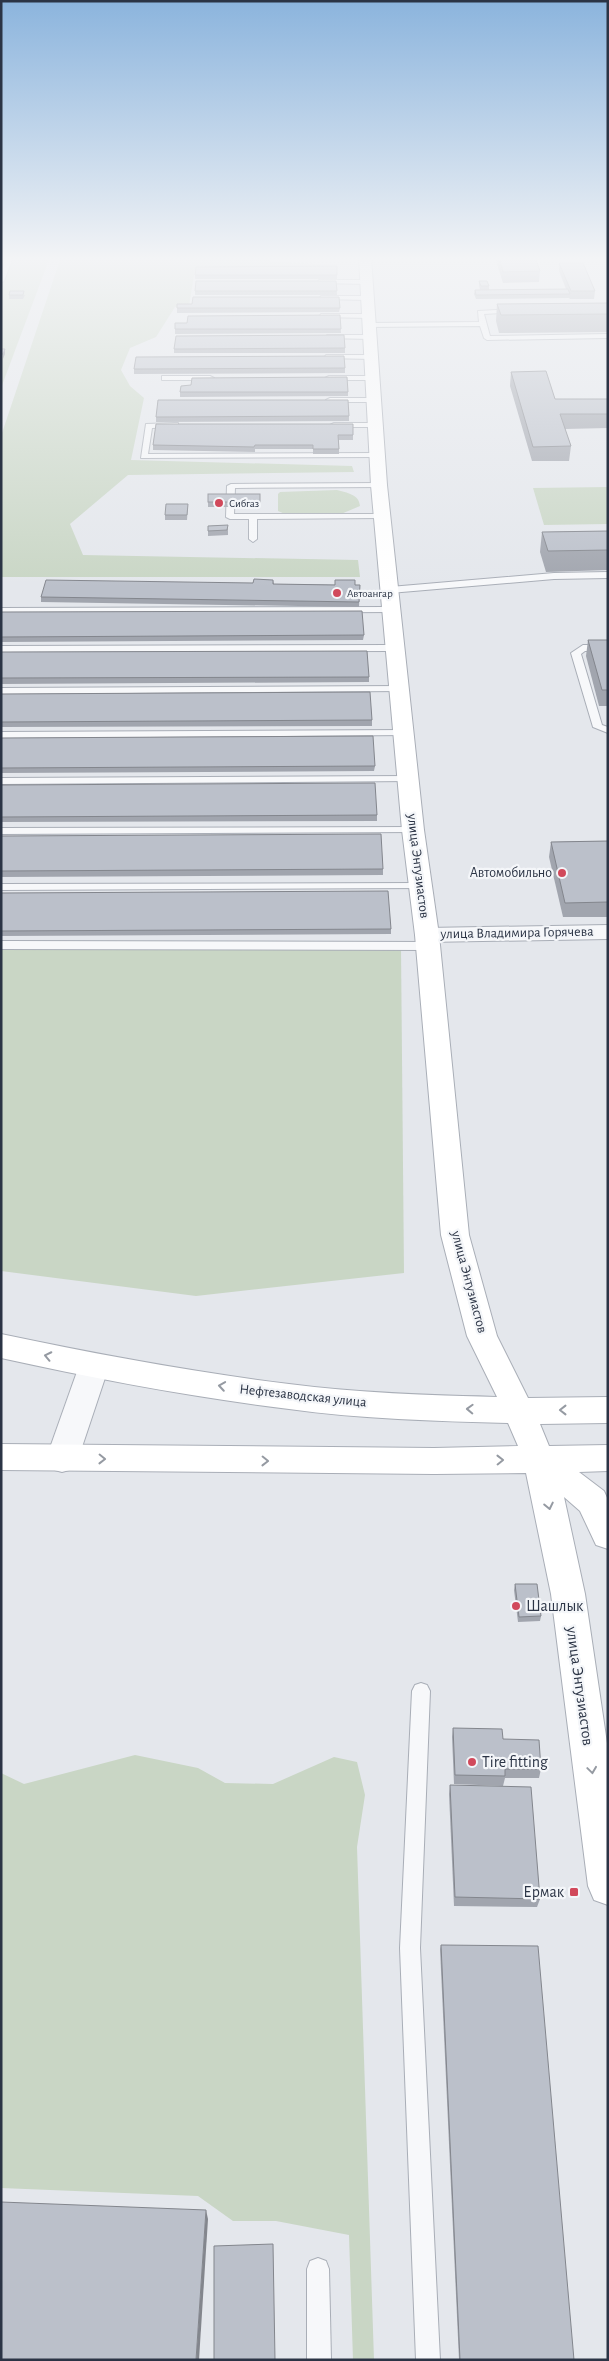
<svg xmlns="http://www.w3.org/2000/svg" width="609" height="2361" viewBox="0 0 609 2361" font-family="'Alegreya Sans',sans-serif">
<rect width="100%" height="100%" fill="#e4e7ec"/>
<g fill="#c9d6c5">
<path d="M1,257H50L1,388Z"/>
<path d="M61,257H256L274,262L319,264L326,268L195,269L189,306L175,307L156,337L130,348L121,370L130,386L144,398L131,460L352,466L354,472L128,475L70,524L83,555L358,560L360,577H1V436Z"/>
<path d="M608,487V524L544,525L533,488Z"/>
<path d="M337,490C347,493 359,494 360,506L341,514H285L278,511V494L280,492Z"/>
<path d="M401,948L404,1273L196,1296L1,1271V950Z"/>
<path d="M135,1755L198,1768L225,1783L273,1784L334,1757L357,1762L365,1795L357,1847L374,2360H353L349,2235L276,2221H233L198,2196L1,2188V1773L24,1784Z"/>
</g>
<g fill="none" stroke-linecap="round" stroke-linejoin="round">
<g stroke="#a9aeb7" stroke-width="2">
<g id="service">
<path d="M7,257H13L4,281L1,283V272Z"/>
<path d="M319,280H367L370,282L367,284L317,283Z"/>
<path d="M321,296H368L371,298L368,300L319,299Z"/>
<path d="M514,309L516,312L484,314L490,336L608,334V338L487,340L484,338L480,326L370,327L367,325L370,323L479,322L478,311Z"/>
<path d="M321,314H369L372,316L369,318L319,317Z"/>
<path d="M327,335H371L374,337L371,339L325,338Z"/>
<path d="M326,355H372L375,357L372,359L324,358Z"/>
<path d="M165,376H210L214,378L210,380H162V376Z"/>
<path d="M329,376H373L377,378L373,380H326L325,378Z"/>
<path d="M330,398H374L378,400L374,402H327L326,400Z"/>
<path d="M175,423H178V427L152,428L148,454L377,453L381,455L377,457L141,458L146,424Z"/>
<path d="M334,423H375L379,425L375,427H331L330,425Z"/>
<path d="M379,483L383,485L382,487L235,488L234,514H385L386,516L382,518L257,519V539L253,542L249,539V519H230L226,517L227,486L231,484Z"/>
<path d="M608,572V578L554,579L390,593L386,590L390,587L554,573Z"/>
<path d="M395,607V611L392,612L1,614V608Z"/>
<path d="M608,645V651H585L581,654L602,725L608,727V733L593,727L571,653L583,645Z"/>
<path d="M1,646L396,645L401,648L396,651L1,652Z"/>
<path d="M401,686L406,689L404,691L1,694V688Z"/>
<path d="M405,730L410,733L409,735L1,738V732Z"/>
<path d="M408,776L412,777V781L1,784V778Z"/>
<path d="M413,827L417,828V832L1,834V828Z"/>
<path d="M420,883L424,884V888L1,890V884Z"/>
<path d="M1,941L428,942L434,946L428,950L1,949Z"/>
<path d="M421,1683L427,1685L430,1691L420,1948L440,2360H416L400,1948L412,1691L415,1685Z"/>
<path d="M318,2258L326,2261L329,2269L331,2360H307V2269L310,2261Z"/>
</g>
</g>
<g stroke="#a9aeb7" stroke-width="2">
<path id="minor" d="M608,925V939L427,942L419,940L415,935L419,930L427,928Z"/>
</g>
<g stroke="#a9aeb7" stroke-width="2">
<path id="tertiary" d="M94,1354L105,1357L109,1366L78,1459L73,1469L62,1472L51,1469L46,1459L79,1366L83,1357Z"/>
</g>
<g stroke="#a9aeb7" stroke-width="2">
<path id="secondary" d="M359,257H371L387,485L424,830L439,935L469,1235L497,1336L528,1398L608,1397V1423L540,1424L549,1446L608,1445V1471L579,1472L604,1491L608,1500V1549L596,1545L580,1511L564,1497L585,1594L608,1750V1905L594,1900L588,1886L551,1594L526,1473L434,1474L1,1470V1444L434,1448L518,1446L508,1423C435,1421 361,1419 289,1409C192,1397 96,1379 1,1358V1334C96,1354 192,1372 289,1384C357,1393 428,1395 497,1397L467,1336L441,1235L415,935L402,830L371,485Z"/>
</g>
<use href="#service" fill="#f7f8fa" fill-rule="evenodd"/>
<use href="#minor" fill="#f7f8fa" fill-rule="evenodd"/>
<use href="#tertiary" fill="#f7f8fa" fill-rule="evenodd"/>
<use href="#secondary" fill="#fff" fill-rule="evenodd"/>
</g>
<g fill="#a1a5ae">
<path d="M495,257H535L540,271L539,282L503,283Z"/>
<path d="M559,263L595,291L594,299H570L569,298L476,299L474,294L475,290H480L479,285V281L489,286V290L566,289L559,271Z"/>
<path d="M337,266V279H195V275Z"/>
<path d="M336,281L337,295H195V291Z"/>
<path d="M9,295H25L23,299H9Z"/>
<path d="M608,303V332L499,333L496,321L497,304Z"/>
<path d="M177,308H340L339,312L177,313Z"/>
<path d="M340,315L341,333L175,334V329L187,323Z"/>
<path d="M345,348V353H174V349Z"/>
<path d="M345,368V373L134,374V369Z"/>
<path d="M511,372L555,399H608V428L565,429L571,446L569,461H532L510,386Z"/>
<path d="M180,392H348V396L180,397Z"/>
<path d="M349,416V421L156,422V417Z"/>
<path d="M156,424L353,435V440H339V454H313V449H255V452L153,450V445Z"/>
<path d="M260,494V507H208V502Z"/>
<path d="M188,504L187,520H165V515Z"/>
<path d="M228,525V535L208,536V526Z"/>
<path d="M608,531V570L546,572L540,552L542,532Z"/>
<path d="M273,580L274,584L360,585L359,607L41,602V597L253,583Z"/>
<path d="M1,612L364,635L363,640L1,642Z"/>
<path d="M588,640H608V706H599L586,656Z"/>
<path d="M1,652L369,677V682L1,684Z"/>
<path d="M1,694L372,720V726L1,727Z"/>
<path d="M1,738L375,766L374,771L1,773Z"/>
<path d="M1,785L377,815V821L1,822Z"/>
<path d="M1,836L383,869V875L1,877Z"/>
<path d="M608,841V917H563L549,857L551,842Z"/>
<path d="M1,893L391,929V934L1,936Z"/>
<path d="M515,1584L541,1616L540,1621L518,1622L514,1590Z"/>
<path d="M453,1728L503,1739L541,1769L539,1778H505L503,1786L454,1784L452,1737Z"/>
<path d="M450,1785L540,1899L537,1907L454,1906L449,1794Z"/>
<path d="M441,1945L574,2360H459L440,1949Z"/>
</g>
<g fill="#83868d">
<path d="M5,349V354L3,359V354Z"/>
<path d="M206,2210L208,2219L199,2360H196Z"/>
</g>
<g fill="#bbc0ca" stroke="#83868d">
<path d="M499,257H535L540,271L503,272Z"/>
<path d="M559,263H583L595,291H571Z"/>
<path d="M337,266V275H195L196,267Z"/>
<path d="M196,281H336L337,291H195Z"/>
<path d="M479,281H487L489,286H481Z"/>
<path d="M568,289L570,294L476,295L475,290Z"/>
<path d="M10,291H24L23,295H9Z"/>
<path d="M193,297H339L340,308H177V304H192Z"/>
<path d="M608,303V314L501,315L497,304Z"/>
<path d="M340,315L341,329H175V323H187L188,316Z"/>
<path d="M344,335L345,348L174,349L176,336Z"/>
<path d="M1,349H5L3,354H1Z"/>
<path d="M344,356L345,368L134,369L136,357Z"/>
<path d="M546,371L555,399H608V414H560L571,446L533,447L511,372Z"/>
<path d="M347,377L348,392H180L181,386L191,385L192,378Z"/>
<path d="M158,400H348L349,416L156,417Z"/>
<path d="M156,424H353V435H338L339,449H313V445H255L254,447L153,445Z"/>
<rect x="208" y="494" width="52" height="8"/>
<path d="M166,504H188L187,515H165Z"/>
<path d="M228,525L227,530L208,531V526Z"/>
<path d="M608,531V550L548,551L542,532Z"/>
<path d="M254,579L273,580V584L335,585V580H355V585H360L359,602L41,597L46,580L253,583Z"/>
<path d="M362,611L364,635L1,637V612Z"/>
<path d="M588,640H608V690H602Z"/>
<path d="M367,651L369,677L1,678V652Z"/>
<path d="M370,692L372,720L1,722V694Z"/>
<path d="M373,736L375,766L1,768V738Z"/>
<path d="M375,783L377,815L1,817V785Z"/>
<path d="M381,834L383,869L1,871V836Z"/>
<path d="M608,841V902L565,903L551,842Z"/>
<path d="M388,891L391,929L1,931V893Z"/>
<path d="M515,1584H537L541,1616L519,1617Z"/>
<path d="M453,1728L502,1729L503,1739L539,1740L541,1769H505V1776L455,1775Z"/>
<path d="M450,1785L531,1787L540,1899L455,1897Z"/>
<path d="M441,1945L538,1946L574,2360H460Z"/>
<path d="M1,2202L206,2210L196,2360H1Z"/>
<path d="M273,2244L275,2360H214V2246Z"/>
</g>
<defs><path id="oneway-chevron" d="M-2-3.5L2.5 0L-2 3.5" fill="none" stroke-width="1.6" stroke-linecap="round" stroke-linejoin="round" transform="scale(1.25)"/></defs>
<g stroke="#959aa2">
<use href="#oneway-chevron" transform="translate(48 1356) rotate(-168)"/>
<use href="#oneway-chevron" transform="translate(222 1386) rotate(-171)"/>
<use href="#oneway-chevron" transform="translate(470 1409) rotate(-178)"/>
<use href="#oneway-chevron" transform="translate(563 1410) rotate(180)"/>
<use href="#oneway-chevron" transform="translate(102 1459) rotate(1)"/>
<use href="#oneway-chevron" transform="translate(500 1460) rotate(-1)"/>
<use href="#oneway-chevron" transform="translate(265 1461) rotate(1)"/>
<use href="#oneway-chevron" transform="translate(549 1506) rotate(78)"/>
<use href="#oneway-chevron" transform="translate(592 1770) rotate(82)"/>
</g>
<linearGradient id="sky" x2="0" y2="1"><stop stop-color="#8bb4dd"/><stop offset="0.44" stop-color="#f3f4f6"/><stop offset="1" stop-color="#f3f4f6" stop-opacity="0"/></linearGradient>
<rect width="609" height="588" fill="url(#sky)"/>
<g fill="#d1495b" stroke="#f4f6f9" stroke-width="2">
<circle cx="219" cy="503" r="5"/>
<circle cx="337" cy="593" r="5"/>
<circle cx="562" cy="873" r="5"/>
<circle cx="516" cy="1606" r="5"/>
<circle cx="472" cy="1762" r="5"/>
<rect x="569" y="1887" width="10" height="10" rx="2.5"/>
</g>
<g text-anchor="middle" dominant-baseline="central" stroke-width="4.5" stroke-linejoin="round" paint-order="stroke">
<g font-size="11" fill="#2b3445" stroke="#f4f6f9" text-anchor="start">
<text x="229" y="503">Сибгаз</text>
<text x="347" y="593">Автоангар</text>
</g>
<g font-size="14" fill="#2b3445" stroke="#f4f6f9">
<text transform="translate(418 866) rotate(83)">улица Энтузиастов</text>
<text transform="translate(517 933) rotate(-1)">улица Владимира Горячева</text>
<text transform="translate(469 1282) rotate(75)">улица Энтузиастов</text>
<text transform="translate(303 1396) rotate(6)">Нефтезаводская улица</text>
</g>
<g font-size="14" fill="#2b3445" stroke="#f4f6f9" text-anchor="end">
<text x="552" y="873">Автомобильно</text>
</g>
<g font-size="16" fill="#2b3445" stroke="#f4f6f9" text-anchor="start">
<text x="526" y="1606">Шашлык</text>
<text x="482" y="1762">Tire fitting</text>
<text x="564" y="1892" text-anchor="end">Ермак</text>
</g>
<g font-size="16" fill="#2b3445" stroke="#f4f6f9">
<text transform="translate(580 1686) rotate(82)">улица Энтузиастов</text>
</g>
</g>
<rect width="609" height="2361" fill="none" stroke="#2b3445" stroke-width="5"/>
</svg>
